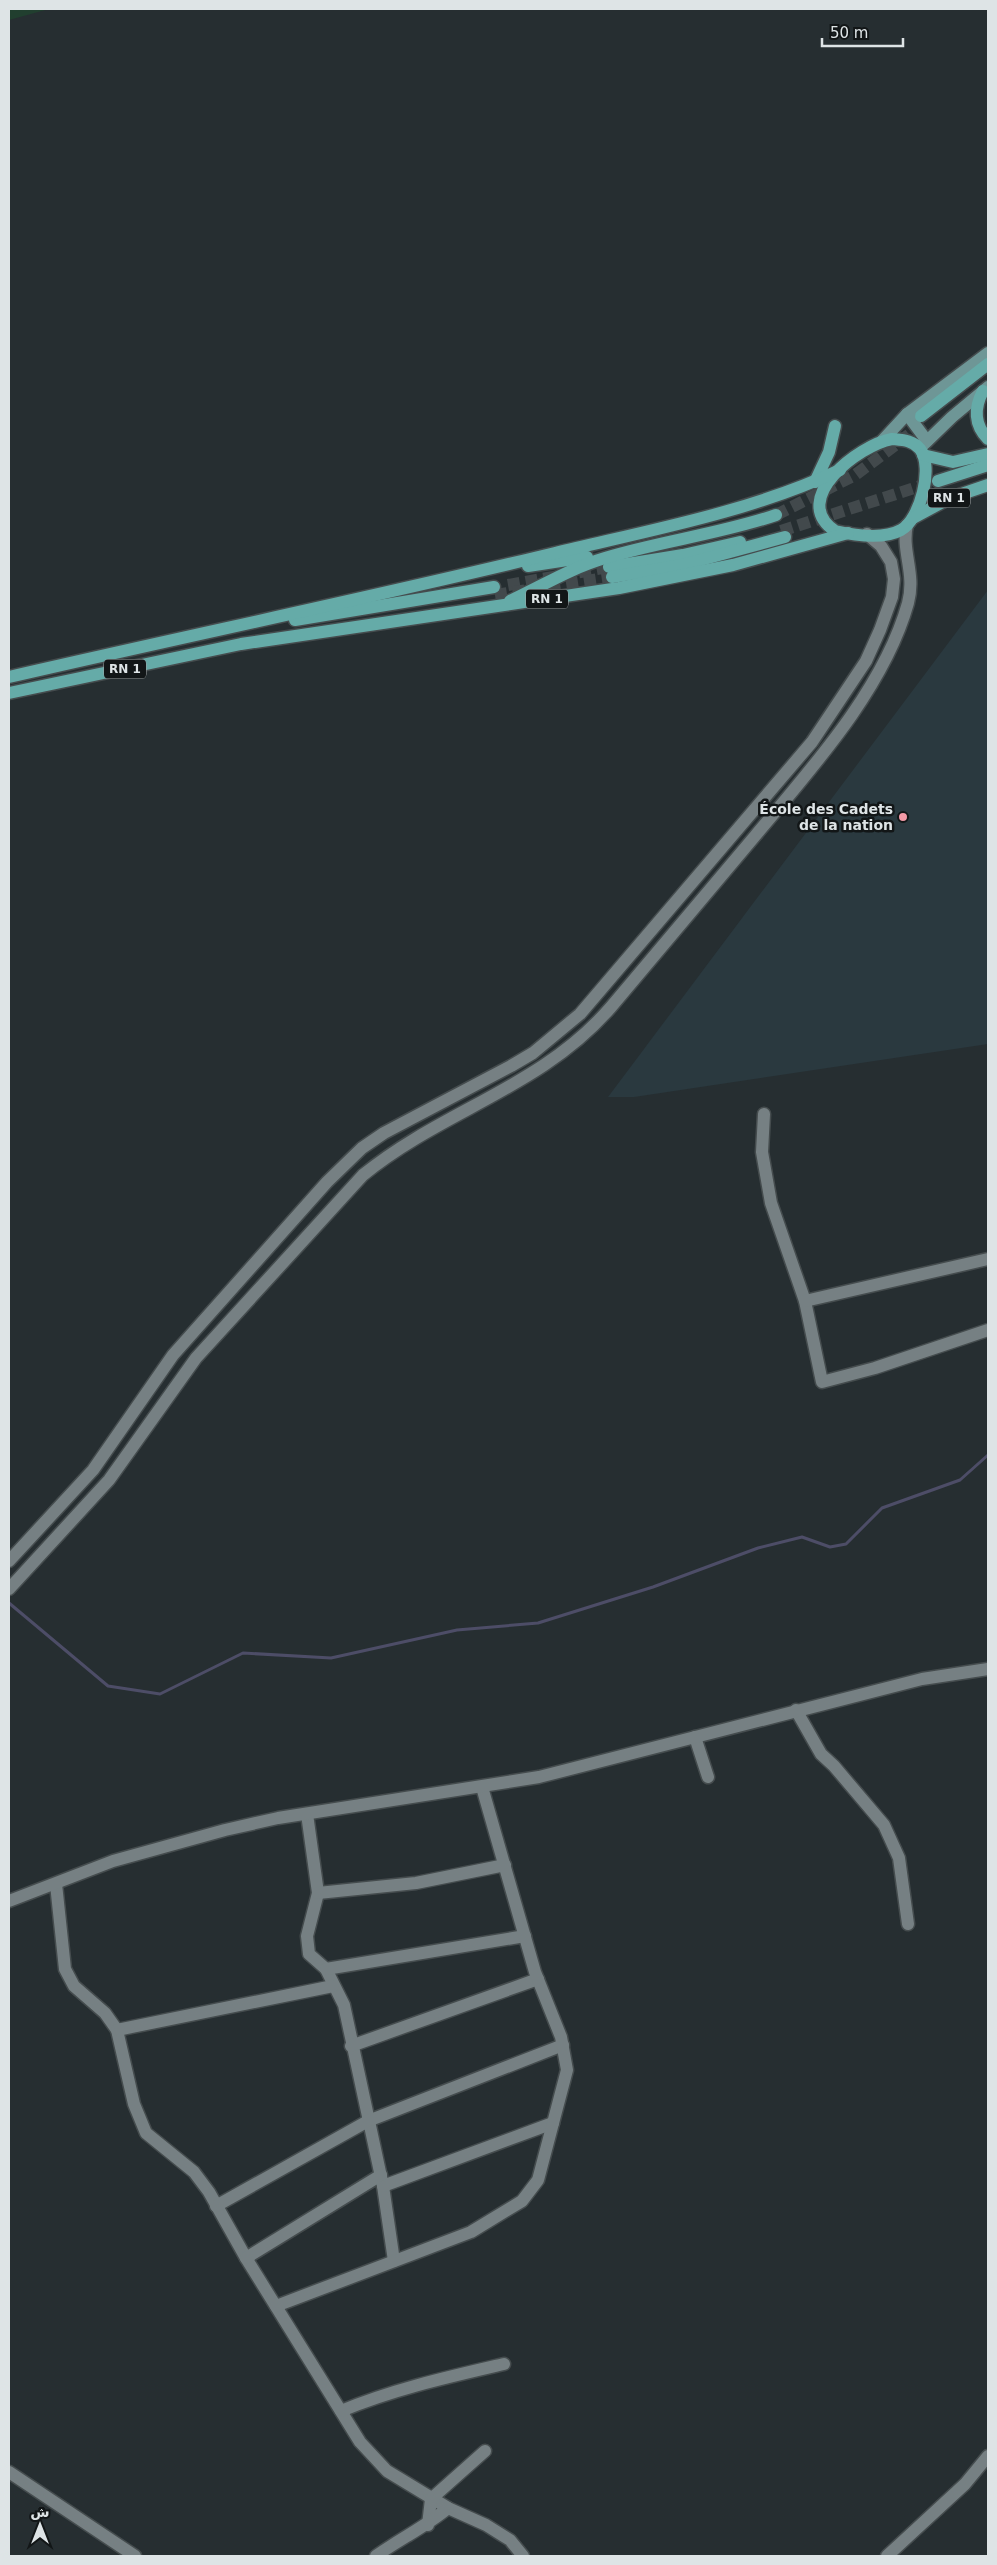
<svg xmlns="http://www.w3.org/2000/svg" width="997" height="2565" viewBox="0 0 997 2565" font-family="'DejaVu Sans','Noto Naskh Arabic',sans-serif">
<rect width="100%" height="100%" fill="#262e31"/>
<path fill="#2a393f" d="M988,590V1044L634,1097H608Z"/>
<path fill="#213f2f" d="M9,9H49L9,20Z"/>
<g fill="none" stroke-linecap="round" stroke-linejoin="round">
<path stroke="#4d4d67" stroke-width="3" d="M9,1603L108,1686L160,1694L243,1653L331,1658L457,1630L538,1623L653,1587L758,1548L802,1537L830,1547L846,1544L882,1508L960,1480L988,1455"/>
<g stroke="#42494c" stroke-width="12" stroke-dasharray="12 6" stroke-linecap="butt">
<path d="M776,515L855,475L926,422"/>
<path d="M781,531L933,482"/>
<path d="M508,585L609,567"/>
<path d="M495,595L612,577"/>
</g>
<g stroke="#454c4e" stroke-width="15">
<g id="minor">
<path d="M764,1114L762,1152L771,1203L805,1301L822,1382L875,1368L988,1330"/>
<path d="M805,1301L988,1259"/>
<path d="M796,1710L821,1754L834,1766L884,1825L899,1858L908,1924"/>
<path d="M695,1737L708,1777"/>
<path d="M307,1814L318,1893L307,1936L309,1954L326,1969L344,2005L383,2186L394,2261"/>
<path d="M56,1884L65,1969L74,1986L105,2013L117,2030L134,2104L146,2133L194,2172L209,2192L246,2258L360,2442L387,2471L448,2508L486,2525L510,2540L523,2556"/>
<path d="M318,1893L416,1883L505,1865"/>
<path d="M326,1969L525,1936"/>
<path d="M117,2030L333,1986"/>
<path d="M351,2046L538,1979"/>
<path d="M383,2186L553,2123"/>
<path d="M216,2206L368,2121L563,2045"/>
<path d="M246,2258L381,2175"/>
<path d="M276,2306L471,2232L522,2201L538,2180L567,2070L561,2037L535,1972L482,1787"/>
<path d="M341,2411C394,2389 448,2377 504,2364"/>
<path d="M9,2472L135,2556"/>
<path d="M428,2525L431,2499L485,2451"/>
<path d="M376,2556C400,2539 425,2527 448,2508"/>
<path d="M887,2556L965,2484L988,2456"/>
</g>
</g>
<g stroke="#454c4e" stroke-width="15">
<g id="tertiary">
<path d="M9,1561L93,1470L173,1355L327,1182L362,1148L384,1133L511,1066L533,1053L580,1014L812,742L866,661L880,630L892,597L894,579L891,562L881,546L867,534"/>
<path d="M9,1589L109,1480L196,1358L363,1175C444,1109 541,1088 611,1007C659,950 707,893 755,836C811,769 884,689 908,603C916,573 901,551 907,525"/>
<path d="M9,1901L113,1861L225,1830L278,1818L539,1777L922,1679L988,1669"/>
</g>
</g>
<g stroke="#454c4e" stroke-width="15">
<g id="secondary">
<path d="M907,414L927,441"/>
<path d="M882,441L907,414L988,353"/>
<path d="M920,448L952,417L988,387"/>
</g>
</g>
<g stroke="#454c4e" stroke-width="15">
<g id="primary">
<path d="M983,391C974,408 974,425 988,439"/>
<path d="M921,416L988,364"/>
<path d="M892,439C902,440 913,440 920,449C934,467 920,520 901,530C883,540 853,535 835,531C788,499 859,445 892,439Z"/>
<path d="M923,455L953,462L988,454"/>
<path d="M938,481L988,465"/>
<path d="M815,482L829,452L835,426"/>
<path d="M913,518L950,498L988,485"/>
<path d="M528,566L587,557"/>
<path d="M609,567L683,555L740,542"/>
<path d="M612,577L682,565L785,537"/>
<path d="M510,601C542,586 571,568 605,558C661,541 720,534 776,515"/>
<path d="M295,620L494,587"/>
<path d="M9,677C191,635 374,597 555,553C651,530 750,512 840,470"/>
<path d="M9,693L241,644L619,588L733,565L848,533"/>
</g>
</g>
<use href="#minor" stroke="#768083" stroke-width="12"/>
<use href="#tertiary" stroke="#768083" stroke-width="12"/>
<use href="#secondary" stroke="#6e9696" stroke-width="12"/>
<use href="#primary" stroke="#65aba8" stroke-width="12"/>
</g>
<circle fill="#f39aa7" stroke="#121617" stroke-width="2" cx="903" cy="817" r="5"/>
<g text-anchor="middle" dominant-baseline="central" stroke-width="5" stroke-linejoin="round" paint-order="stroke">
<g fill="#121617" stroke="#a1a6a8" stroke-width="1">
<rect x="928" y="488.5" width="42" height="19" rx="4"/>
<rect x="526" y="589.5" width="42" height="19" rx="4"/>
<rect x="104" y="659.5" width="42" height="19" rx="4"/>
</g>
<g font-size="12" font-weight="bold" fill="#dee4e6">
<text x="949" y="498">RN 1</text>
<text x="547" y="599">RN 1</text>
<text x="125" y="669">RN 1</text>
</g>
<g font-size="14" font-weight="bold" fill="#dee4e6" stroke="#121617" text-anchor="end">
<text x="893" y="809">École des Cadets<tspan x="893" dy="16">de la nation</tspan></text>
</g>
</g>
<rect width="997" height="2565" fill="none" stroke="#dee4e6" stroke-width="20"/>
<g transform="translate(40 2525)" stroke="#121617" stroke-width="4" paint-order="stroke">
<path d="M0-4L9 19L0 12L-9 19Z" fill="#dee4e6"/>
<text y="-8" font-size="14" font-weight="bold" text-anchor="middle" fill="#dee4e6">ش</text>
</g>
<path d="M822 38v8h81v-8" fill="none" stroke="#dee4e6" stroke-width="2.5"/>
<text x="830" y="38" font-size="15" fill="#dee4e6" stroke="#121617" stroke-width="4" paint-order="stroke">50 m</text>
</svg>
